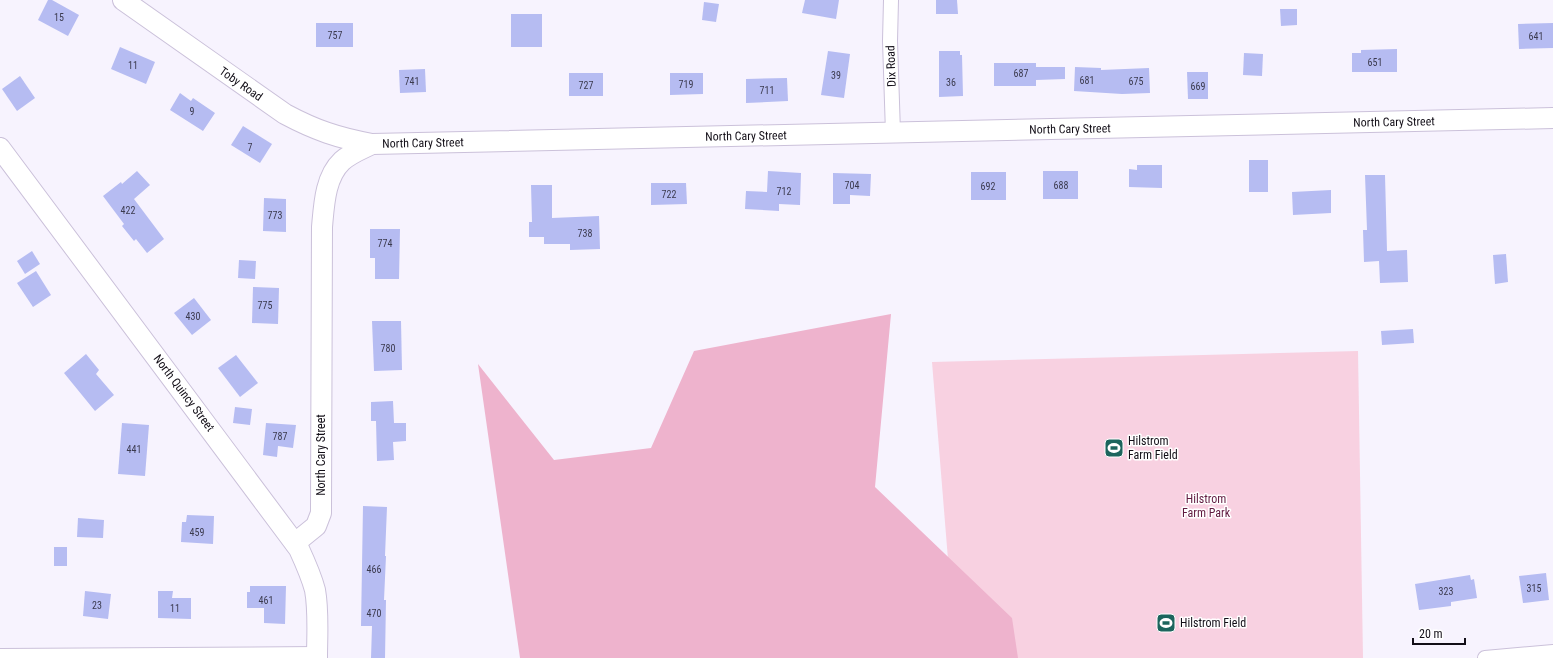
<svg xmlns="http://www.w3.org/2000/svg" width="1553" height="658" viewBox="0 0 1553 658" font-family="'Roboto Condensed',sans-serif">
<rect width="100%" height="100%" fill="#f7f3fe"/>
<path fill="#f8d1e1" d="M1358,351L1363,658H956L932,362Z"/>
<path fill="#eeb3cd" d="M891,314L875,487L1012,618L1018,658H520L478,364L554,460L651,448L694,351Z"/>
<g fill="#b6bcf2">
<path d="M48,0H52L79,15L68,36L38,20Z"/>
<path d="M805,0H839L836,19L802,13Z"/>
<path d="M936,0H957L958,14H936Z"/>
<path d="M704,2L719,4L716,22L702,20Z"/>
<path d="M1280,9H1297V25L1281,26Z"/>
<rect x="511" y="14" width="31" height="33"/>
<rect x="316" y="23" width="37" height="24"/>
<path d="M1553,23V48L1519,49L1518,24Z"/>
<path d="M120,47L155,62L146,84L111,69Z"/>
<path d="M1397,49V72H1352V53H1361V50Z"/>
<path d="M828,51L850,54L844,98L821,95Z"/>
<path d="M939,51H960V55H962L963,96L939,97Z"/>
<path d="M1244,53L1263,54L1262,76L1243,75Z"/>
<path d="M994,63H1036V67H1065V79L1036,80V86H994Z"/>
<path d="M1075,67L1101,68V70L1149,68L1150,93L1122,94L1074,91Z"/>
<path d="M425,69L426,92L400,93L399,70Z"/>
<path d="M1187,72H1208V99H1188Z"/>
<rect x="569" y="73" width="34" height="23"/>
<path d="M670,73H703V94L670,95Z"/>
<path d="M20,76L35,98L17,111L2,89Z"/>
<path d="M787,78L788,101L746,103V79Z"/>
<path d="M180,93L191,101L193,98L215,113L203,131L170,110Z"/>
<path d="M243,126L272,144L260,163L231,145Z"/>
<rect x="1249" y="160" width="19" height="32"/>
<path d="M1137,165H1162V188L1129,187V169L1137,170Z"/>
<path d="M137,171L150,185L134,199L164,239L147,253L136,239L134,241L122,226L124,224L103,196L121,182L122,184Z"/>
<path d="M768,171L801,173L800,205L779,204V211L745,209L746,191L767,192Z"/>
<rect x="1043" y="171" width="35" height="28"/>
<rect x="971" y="172" width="35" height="28"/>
<path d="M833,173L871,174L870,196L850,195V204H833Z"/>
<path d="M1365,175H1385L1387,251L1407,250L1408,282L1380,283L1379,261L1364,262L1363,230H1367Z"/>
<path d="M651,183H686L687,204L651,205Z"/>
<path d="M531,185H552V218L599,216L600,249L570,250V244H544V237H529V222H532Z"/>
<path d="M1331,190V213L1293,215L1292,192Z"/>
<path d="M264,198L286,199V232L263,231Z"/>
<path d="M370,229H400L399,279H375V258H370Z"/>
<path d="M32,251L40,264L25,274L17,261Z"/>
<path d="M1506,254L1508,282L1495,284L1493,255Z"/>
<path d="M239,260L256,261L255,279L238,278Z"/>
<path d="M36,271L51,295L33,307L17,283Z"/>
<path d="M253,287L279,288L278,324L252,323Z"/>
<path d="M194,298L211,320L192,335L174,313Z"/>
<path d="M372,321H401L402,370L374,371Z"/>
<path d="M1413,329L1414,343L1382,345L1381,331Z"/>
<path d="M86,354L99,370L96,374L114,395L95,411L64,373Z"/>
<path d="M236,355L258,383L240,397L218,368Z"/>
<path d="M393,401L394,423H406V441L393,442L394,460L377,461L376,421H371V402Z"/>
<path d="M235,407L252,409L250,425L233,423Z"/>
<path d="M122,423L149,425L145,476L118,474Z"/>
<path d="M266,423L296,425L293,448L278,446L277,457L263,455Z"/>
<path d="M363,506L387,507L385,556H386L384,600H386L385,658H371L372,626H361Z"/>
<path d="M187,515L214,516L213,544L181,542L182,522H186Z"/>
<path d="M78,518L104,520L103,538L77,537Z"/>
<rect x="54" y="547" width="13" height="19"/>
<path d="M1546,573L1549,600L1523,603L1519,576Z"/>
<path d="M1470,575L1471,580L1474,579L1477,598L1451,602V606L1419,610L1415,584Z"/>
<path d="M250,586H286L285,624L264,623V608H247V592H250Z"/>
<path d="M85,591L111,594L108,619L83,616Z"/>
<path d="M158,591H173L172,598H191V619L158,618Z"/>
</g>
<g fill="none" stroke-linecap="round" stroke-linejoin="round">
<g stroke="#cbc1da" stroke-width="16">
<g id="minor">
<path d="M891,0L890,41L893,133"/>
<path d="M0,656L317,654"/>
<path d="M1485,658L1553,652"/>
</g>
</g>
<g stroke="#cbc1da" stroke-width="22">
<g id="secondary">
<path d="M123,0L285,114C315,130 338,138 372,144"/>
<path d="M0,148L299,549C305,562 311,575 315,590C319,612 317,636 317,658"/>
<path d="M295,543L316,526L321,513L322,227C324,205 325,177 342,161C351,153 362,149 372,144L1553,118"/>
</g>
</g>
<use href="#minor" stroke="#fff" stroke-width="14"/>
<use href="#secondary" stroke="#fff" stroke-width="20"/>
</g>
<defs>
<g id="stadium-square" transform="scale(1)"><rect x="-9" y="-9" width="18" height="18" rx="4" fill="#1c655d" stroke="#fff"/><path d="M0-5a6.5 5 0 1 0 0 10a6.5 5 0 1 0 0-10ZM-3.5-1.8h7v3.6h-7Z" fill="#fff"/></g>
</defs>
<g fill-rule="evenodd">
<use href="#stadium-square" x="1114" y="448"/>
<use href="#stadium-square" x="1166" y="623"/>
</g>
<g text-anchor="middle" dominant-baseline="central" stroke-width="3" stroke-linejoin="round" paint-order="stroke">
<g font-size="10" fill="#3b3a4e">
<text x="59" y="17">15</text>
<text x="335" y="35">757</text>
<text x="1536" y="36">641</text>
<text x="1375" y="62">651</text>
<text x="133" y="65">11</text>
<text x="1021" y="73">687</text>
<text x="836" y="75">39</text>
<text x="1087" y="80">681</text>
<text x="412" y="81">741</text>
<text x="1136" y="81">675</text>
<text x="951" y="82">36</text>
<text x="686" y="84">719</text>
<text x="586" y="85">727</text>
<text x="1198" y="86">669</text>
<text x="767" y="90">711</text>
<text x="192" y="111">9</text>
<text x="250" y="147">7</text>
<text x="852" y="185">704</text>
<text x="1061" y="185">688</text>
<text x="988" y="186">692</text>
<text x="784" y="191">712</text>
<text x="669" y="194">722</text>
<text x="128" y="210">422</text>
<text x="275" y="215">773</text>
<text x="585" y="233">738</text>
<text x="385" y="243">774</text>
<text x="265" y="305">775</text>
<text x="193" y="316">430</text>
<text x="388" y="348">780</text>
<text x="280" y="436">787</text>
<text x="134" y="449">441</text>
<text x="197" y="532">459</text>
<text x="374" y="569">466</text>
<text x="1534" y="588">315</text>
<text x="1446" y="591">323</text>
<text x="266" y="600">461</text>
<text x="97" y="605">23</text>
<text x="175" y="608">11</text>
<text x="374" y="613">470</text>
</g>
<g font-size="12" fill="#120e17" stroke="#fff">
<text transform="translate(891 66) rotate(-92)">Dix Road</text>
<text transform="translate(241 84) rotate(35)">Toby Road</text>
<text transform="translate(1394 122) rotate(-1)">North Cary Street</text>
<text transform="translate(1070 129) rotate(-1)">North Cary Street</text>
<text transform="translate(746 136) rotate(-1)">North Cary Street</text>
<text transform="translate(423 143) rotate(-1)">North Cary Street</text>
<text transform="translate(184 393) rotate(53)">North Quincy Street</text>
<text transform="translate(321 455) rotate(-90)">North Cary Street</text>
</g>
<g font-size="12" fill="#120e17" stroke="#fff" text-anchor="start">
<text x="1128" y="441">Hilstrom<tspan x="1128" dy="14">Farm Field</tspan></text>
<text x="1180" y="623">Hilstrom Field</text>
</g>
<g font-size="12" fill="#601b40" stroke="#fff">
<text x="1206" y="499">Hilstrom<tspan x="1206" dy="14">Farm Park</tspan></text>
</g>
</g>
<path d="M1413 638v6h52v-6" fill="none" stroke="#120e17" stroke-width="2"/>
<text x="1419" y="638" font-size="12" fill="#120e17" stroke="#ffffff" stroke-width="3" paint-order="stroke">20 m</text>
</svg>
